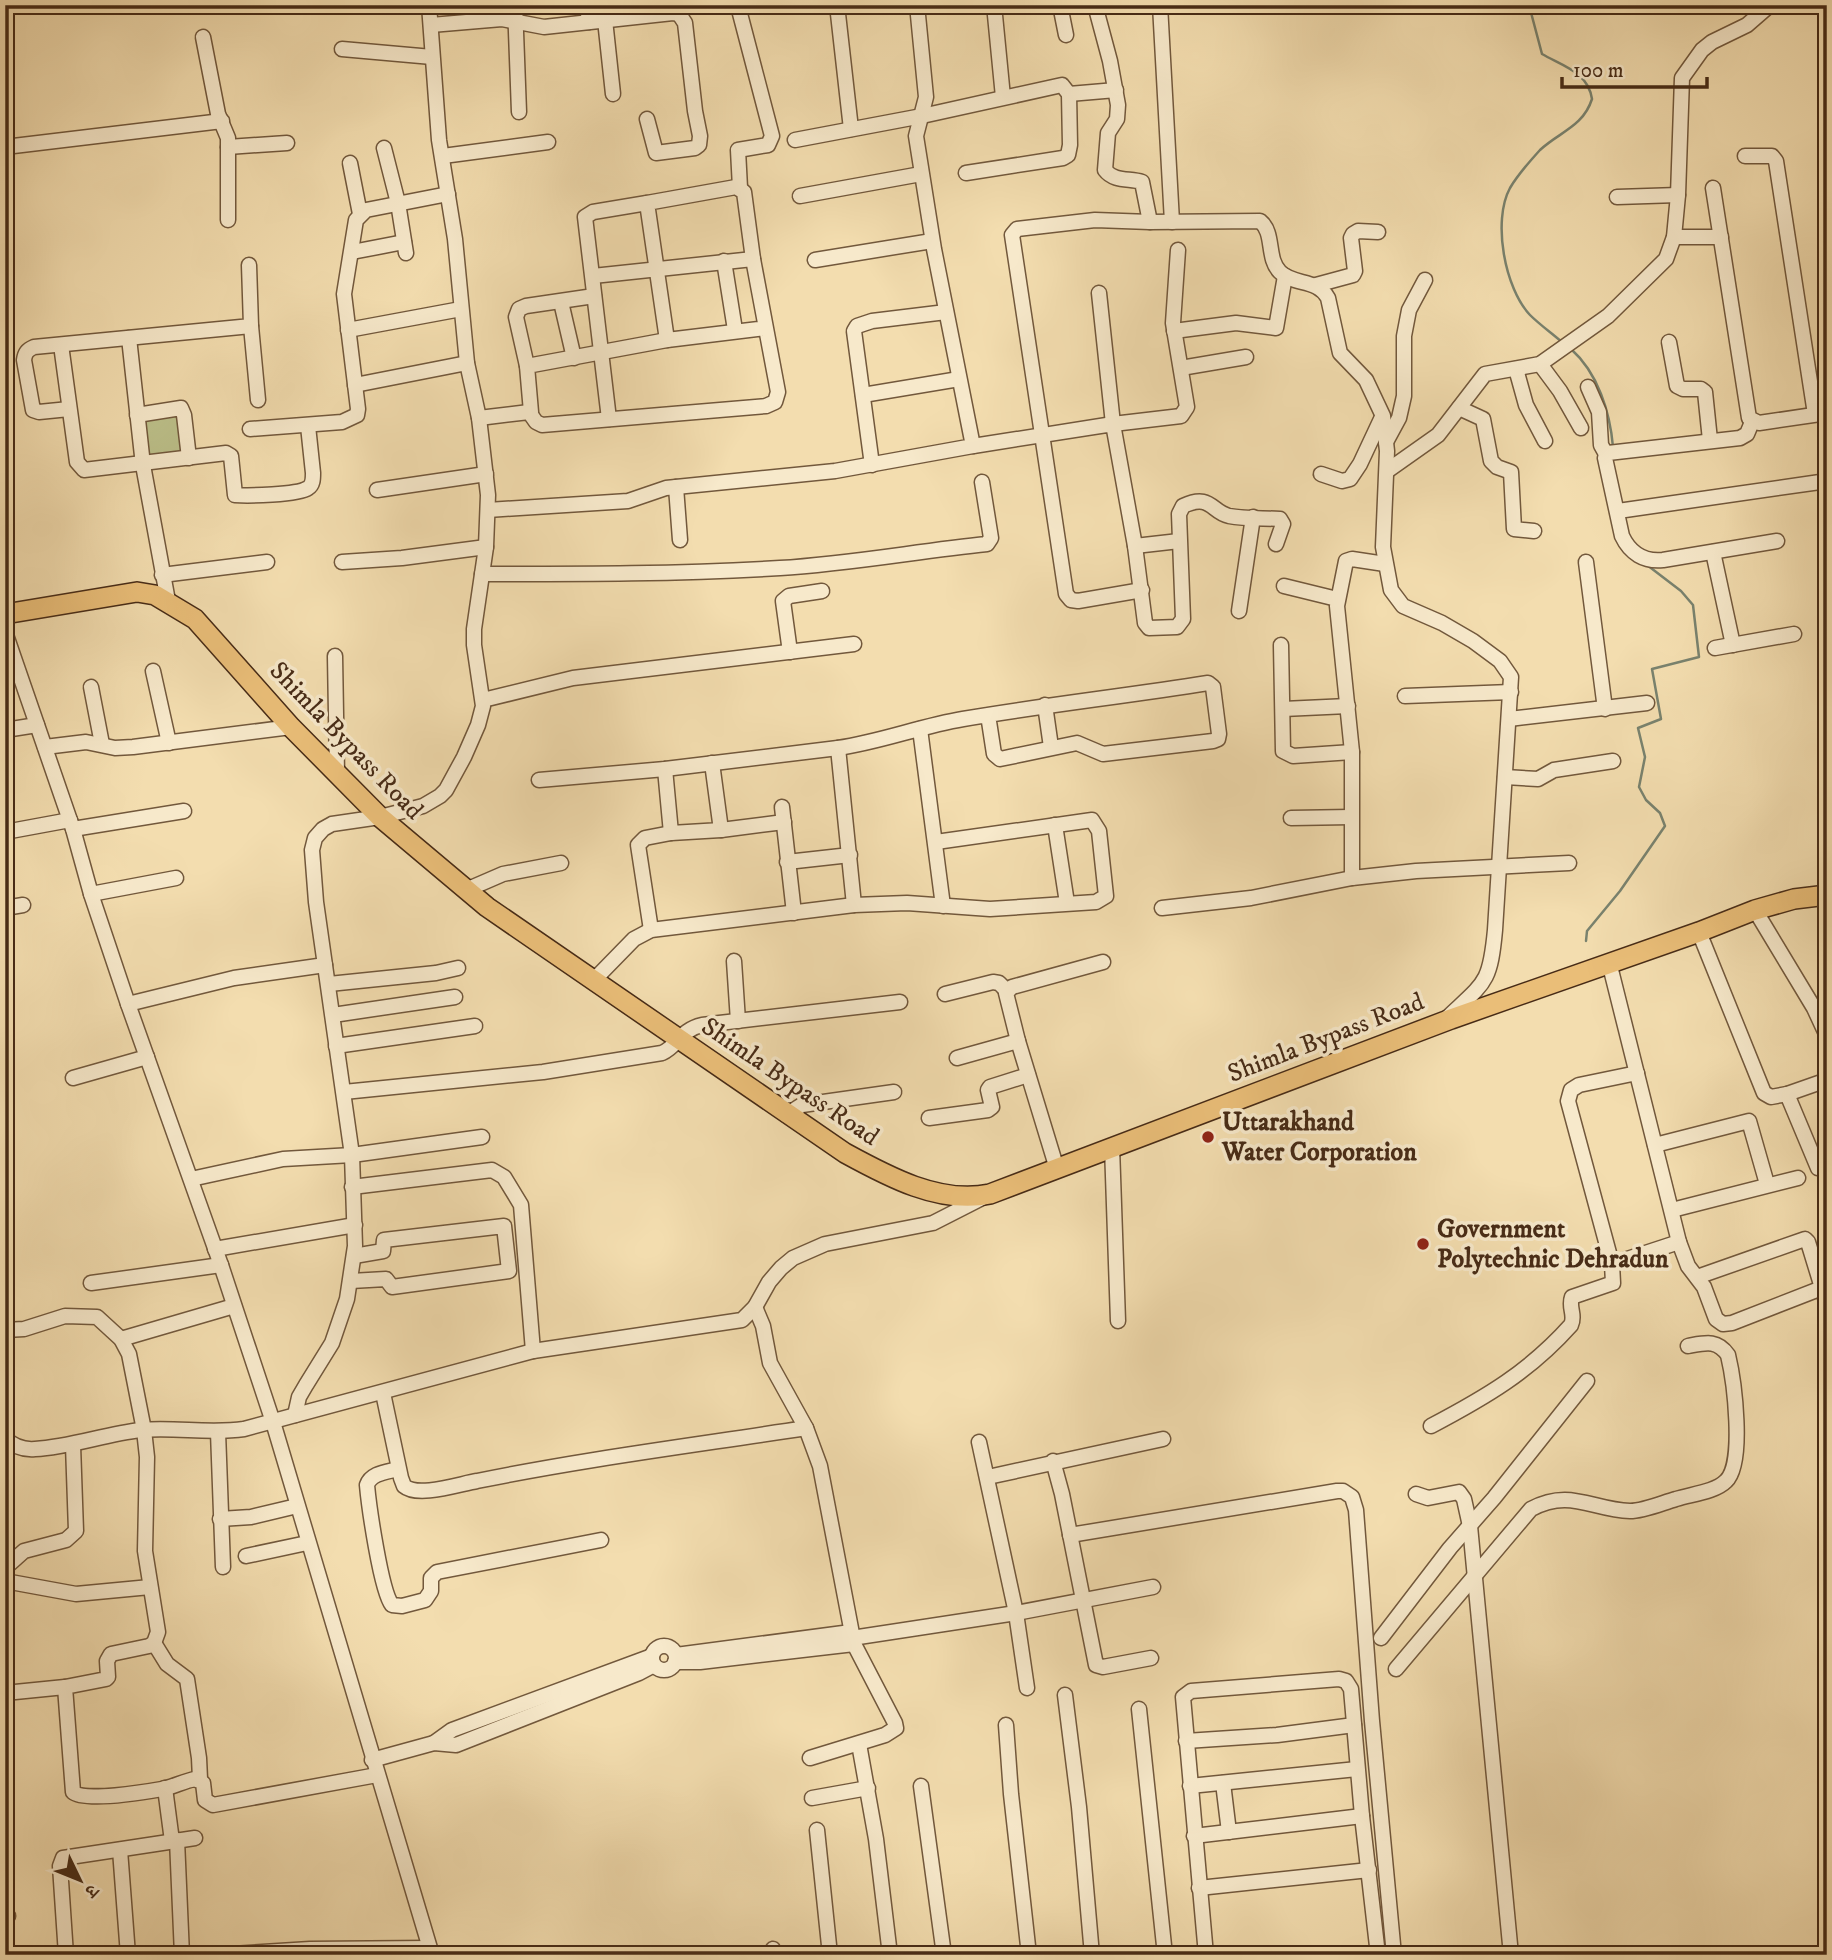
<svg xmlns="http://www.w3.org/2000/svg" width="1832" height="1960" viewBox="0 0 1832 1960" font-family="'IM FELL DW Pica','Noto Serif Devanagari',serif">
<rect width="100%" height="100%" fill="#f3ddaf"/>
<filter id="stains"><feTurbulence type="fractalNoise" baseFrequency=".00286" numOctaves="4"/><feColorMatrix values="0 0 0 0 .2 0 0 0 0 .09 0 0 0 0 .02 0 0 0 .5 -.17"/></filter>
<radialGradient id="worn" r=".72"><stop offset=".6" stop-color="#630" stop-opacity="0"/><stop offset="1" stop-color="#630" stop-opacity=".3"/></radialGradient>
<path fill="#bcc08a" stroke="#827650" stroke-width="2" d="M180,411L185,453L146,457L140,417Z"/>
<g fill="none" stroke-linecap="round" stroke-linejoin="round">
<g stroke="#79826e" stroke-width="2.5">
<path d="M1529,5L1542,54C1563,66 1588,72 1592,99C1583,127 1559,132 1540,150C1530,161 1517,176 1510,188C1492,221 1505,289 1530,315C1540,325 1553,334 1563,343"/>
<path d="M1571,349C1598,373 1610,412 1613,447"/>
<path d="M1586,941L1587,931L1620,891L1665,826L1660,813L1646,800L1639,787L1645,757L1638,728L1661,719L1652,669L1699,657L1693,605L1681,591L1647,565"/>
</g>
<g stroke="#72583c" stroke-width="17">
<g id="minor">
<path d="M102,5H103"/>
<path d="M515,5L519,112"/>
<path d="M587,5L589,22"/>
<path d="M837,5L851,129"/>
<path d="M994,5L1003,97"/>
<path d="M1060,5L1066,35"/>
<path d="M1095,5L1110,61L1118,105L1117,119L1108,133L1105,170C1114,182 1130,178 1142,182L1150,222L1260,221C1275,233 1266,258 1280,272C1294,286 1317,278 1328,298L1340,353L1366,380L1383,416L1387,451L1383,547L1391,590L1403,606L1442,623L1473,641L1500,661L1511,677L1495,930C1490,984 1485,982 1447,1018"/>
<path d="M1160,5L1172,222"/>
<path d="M738,6L772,136L768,145L738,150L740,188"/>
<path d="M492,19V5"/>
<path d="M605,20L613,94"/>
<path d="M431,25L502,19L544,27L673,13L679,14L685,23L695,111L700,136L699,145L695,148L656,153L647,119"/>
<path d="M203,37L218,114L228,138V220"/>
<path d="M342,49L432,57"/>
<path d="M1069,94L1116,90"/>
<path d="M795,140L922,116L1062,85L1069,94L1070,145L1068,155L1063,158L966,173"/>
<path d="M5,147L222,121"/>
<path d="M228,147L287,143"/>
<path d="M384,148L398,203L406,253"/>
<path d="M443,156L548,142"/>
<path d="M1745,156H1772L1776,161L1815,414"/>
<path d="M350,163L360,214"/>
<path d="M1713,188L1749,418L1759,423L1827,413"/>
<path d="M800,196L921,174"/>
<path d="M1617,197L1678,195"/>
<path d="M1674,237H1721"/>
<path d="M352,252L404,242"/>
<path d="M815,260L932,241"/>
<path d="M724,261L735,330"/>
<path d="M593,276L753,259"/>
<path d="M1316,285L1353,275L1355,271L1351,238L1353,234L1358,231L1378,232"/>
<path d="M1099,293L1113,424L1181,416L1187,407L1173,323L1178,250"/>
<path d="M561,302L574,358"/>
<path d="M251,326L258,400"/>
<path d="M348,330L461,309"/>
<path d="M1174,331L1236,323L1276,328L1285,276"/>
<path d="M129,338L143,465L168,601"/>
<path d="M1669,342L1677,386L1683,389H1701L1705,392L1710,440"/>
<path d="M61,345L77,462L84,470L226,453L231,456L235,495C247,496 298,495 308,488C313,485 313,479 313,473L308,426"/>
<path d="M1540,364L1560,391L1581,428"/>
<path d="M527,366L516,317L519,309L526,306L594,296"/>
<path d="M1181,368L1246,357"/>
<path d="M1516,369L1526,405L1545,441"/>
<path d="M355,385L467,363"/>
<path d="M1588,387L1599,412L1601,445L1606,454"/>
<path d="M863,395L959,379"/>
<path d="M1459,408L1483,419L1491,461L1497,467L1511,472L1514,529L1534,531"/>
<path d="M69,409L39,412L33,410L24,360C25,353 27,350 34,347L251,326L249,265"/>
<path d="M531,412L527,366L667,340"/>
<path d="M137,415L181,408L184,415L189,458"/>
<path d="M479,418L529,412L536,422L542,425L766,406L775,402L778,392L753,259L744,192L736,187L647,203L667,340L766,328"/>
<path d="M609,419L585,217L593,212L647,203"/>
<path d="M1752,422L1747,434L1740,438L1608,453L1605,458L1622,536C1630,553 1644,562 1663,560L1777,541"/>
<path d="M250,429L342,422L357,415L358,409L344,294L356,220L366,210L448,194"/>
<path d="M1386,442L1399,418L1404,396V336L1409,310L1425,280"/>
<path d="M973,446L1113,424L1135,546L1145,623L1149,628L1177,627L1183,619L1179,514L1183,506C1211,493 1211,512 1229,516C1245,519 1263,518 1280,519L1283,524L1276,544"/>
<path d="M872,465L854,331L857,326L872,321L946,312"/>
<path d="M1387,471L1438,435L1485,374L1540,364L1608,316L1666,259L1674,237L1678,195L1682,78L1702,50L1712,42L1747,25L1770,5"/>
<path d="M1321,474L1342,481L1350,479L1360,464L1382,417"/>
<path d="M676,487L680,540"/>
<path d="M377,490L486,474"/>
<path d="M488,510L628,501L666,488L835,471L973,446L934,249L916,136L926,97L917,5"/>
<path d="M1618,511L1827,481"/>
<path d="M1135,546L1179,541"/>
<path d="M1713,552L1733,645"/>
<path d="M342,562L402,558L486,547"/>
<path d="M1586,562L1605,709"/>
<path d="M482,574C581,574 681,574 780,568C849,564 918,551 987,544L991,538L982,482"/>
<path d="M162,575L267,562"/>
<path d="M1284,586L1337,599"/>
<path d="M1142,590L1078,601L1071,600L1066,594L1012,235L1017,229L1095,220L1150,222"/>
<path d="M1239,611L1253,517"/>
<path d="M5,632L73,829L91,894L128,1004L221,1265L273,1422L432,1955"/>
<path d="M1281,645L1283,751L1293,756L1352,752"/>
<path d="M1715,648L1794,634"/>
<path d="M790,652L783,601L789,596L822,591"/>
<path d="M335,656L337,773"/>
<path d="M153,671L169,743"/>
<path d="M91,687L102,744"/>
<path d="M1405,696L1511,692"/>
<path d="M483,700L573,678L854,644"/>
<path d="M1045,705L1051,747"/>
<path d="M1283,709L1348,706"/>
<path d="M1509,719L1647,703"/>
<path d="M920,729L943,906"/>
<path d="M5,730L37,725"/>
<path d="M45,747L86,742L115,748L133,747L291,727"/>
<path d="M838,748L854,905"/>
<path d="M665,769L671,833L721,830L712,763"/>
<path d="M1505,777L1538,779L1554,770L1613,761"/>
<path d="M539,780L665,769L838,748C880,742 921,726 963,719C1045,705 1127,696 1208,683L1213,687L1219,734L1218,739L1213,741L1103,754L1077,743L1000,759L994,754L988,715"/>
<path d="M782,807L794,913"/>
<path d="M1291,818L1351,817"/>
<path d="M1055,825L1067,903"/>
<path d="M73,829L184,811"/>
<path d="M721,830L784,822"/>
<path d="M5,832L70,820"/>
<path d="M787,862L850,855"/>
<path d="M1352,878V752L1337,606L1346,561L1352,559L1385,564"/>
<path d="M466,890L503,874L561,863"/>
<path d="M91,894L176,878"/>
<path d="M5,908L23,905"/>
<path d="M1162,908L1251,898L1352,878L1416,871L1569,863"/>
<path d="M1755,910L1814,1008L1827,1036"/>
<path d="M651,930L638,845L645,838L671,833"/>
<path d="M1699,932L1764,1093L1771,1097L1787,1094L1818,1168L1827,1169"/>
<path d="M734,961L738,1021"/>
<path d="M1609,962L1679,1242L1688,1266L1704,1287L1716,1319L1723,1324L1732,1323L1827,1286"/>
<path d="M594,980L634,939L651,930L854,905L907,903L990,909L1096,902L1106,896L1099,831L1092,820L936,842"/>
<path d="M329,984L436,973L458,968"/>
<path d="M945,994L993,982L999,983L1007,991"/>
<path d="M128,1004L234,978L325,965"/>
<path d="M333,1015L455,997"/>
<path d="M336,1046L475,1026"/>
<path d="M957,1058L1018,1041"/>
<path d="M1637,1073L1579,1085L1571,1090L1568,1101L1612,1264L1679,1242"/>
<path d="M73,1078L147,1057"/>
<path d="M344,1092L543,1072L662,1053C678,1046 680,1030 702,1025L900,1002"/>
<path d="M1787,1094L1827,1080"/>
<path d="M786,1115L802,1105L894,1092"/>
<path d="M929,1118L988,1110L992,1107L988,1090L990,1087L1028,1075"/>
<path d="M1655,1145L1749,1121L1767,1184"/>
<path d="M1112,1147L1118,1321"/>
<path d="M1057,1169L1018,1041L1006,993L1012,987L1103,962"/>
<path d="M191,1179L283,1159L352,1155L482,1137"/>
<path d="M352,1187L492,1170L504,1177L521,1205L533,1351"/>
<path d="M1672,1210L1798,1178"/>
<path d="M215,1249L355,1225"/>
<path d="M1697,1277L1805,1239L1808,1242L1827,1304"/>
<path d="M351,1281L386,1279L392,1287L509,1271L504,1226L384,1240L383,1251L354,1256"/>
<path d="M91,1283L221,1265"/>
<path d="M755,1307L763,1326L770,1363L806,1428L820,1466L854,1644L895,1723L896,1728L885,1735L810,1758"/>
<path d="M5,1330L24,1329L65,1316L97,1317L121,1339L129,1354L144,1430L147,1457L145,1551L158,1632L154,1643L149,1646L111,1654L107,1661L108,1677L106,1679L65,1687L73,1792C84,1802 145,1792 162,1789C173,1787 184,1781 195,1779L203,1783L205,1800L213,1805L377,1775"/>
<path d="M121,1339L234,1306"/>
<path d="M383,1393L401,1478L404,1486C418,1498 459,1484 477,1481C585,1459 696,1445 806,1428"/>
<path d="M295,1415L299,1397L306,1385L332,1343L347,1299L355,1246L352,1155L316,902L312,850L315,838L323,829L332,824L380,817L423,806L440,796L446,790L464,757L478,725L483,706L474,645V629L486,547L488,495L479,418L467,363L455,239L439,140L429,5"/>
<path d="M1431,1426C1486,1397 1529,1372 1571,1325C1576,1315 1568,1308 1572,1297L1613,1283L1612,1264"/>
<path d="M218,1432L223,1567"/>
<path d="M5,1438C14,1447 23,1450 35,1449C71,1447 105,1434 141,1430C176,1427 210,1434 244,1429L533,1351L742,1320L755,1307L769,1282L781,1268L793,1258L825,1244L933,1223L984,1197"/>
<path d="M979,1442L1016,1613L1027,1688"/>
<path d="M1053,1461L1062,1494L1096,1665L1103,1667L1151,1658"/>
<path d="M398,1469C387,1472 371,1473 367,1485C369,1507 381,1591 392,1605L402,1606L425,1600L431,1591V1578L437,1572L601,1540"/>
<path d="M988,1477L1163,1439"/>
<path d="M1416,1494L1428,1498L1459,1492L1464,1499L1470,1526L1511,1955"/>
<path d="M220,1519L251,1517L297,1506"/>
<path d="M1070,1535L1337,1491H1343L1352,1497L1356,1510L1372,1721L1394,1955"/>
<path d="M246,1556L307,1543"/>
<path d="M5,1568L24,1551L66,1540L76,1531L73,1445"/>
<path d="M5,1581L76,1594L150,1587"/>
<path d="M852,1638L1016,1613L1153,1587"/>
<path d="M1381,1638L1450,1548L1494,1498L1587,1381"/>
<path d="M154,1643L167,1664L187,1679L199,1758L200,1779"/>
<circle cx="664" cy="1658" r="12"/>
<path d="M676,1655L851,1632"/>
<path d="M675,1662H700L854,1644"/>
<path d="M1396,1669L1531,1509C1570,1488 1592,1510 1630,1511C1644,1511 1662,1503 1676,1499C1692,1494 1715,1492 1726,1481C1745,1463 1734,1380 1728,1355C1717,1339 1705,1343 1688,1346"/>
<path d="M5,1693L65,1687"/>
<path d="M1065,1695L1079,1807L1092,1955"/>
<path d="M1139,1709L1165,1955"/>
<path d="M1006,1725L1011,1794L1029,1955"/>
<path d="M1186,1741L1277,1735L1354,1725"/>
<path d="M434,1743L452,1730L652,1656"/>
<path d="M859,1744L876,1839L890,1955"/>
<path d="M372,1760L434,1743L456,1745L639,1673L654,1665"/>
<path d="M1223,1783L1229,1832"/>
<path d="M921,1786L944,1955"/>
<path d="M1190,1786L1357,1769"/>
<path d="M165,1788L172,1841"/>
<path d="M812,1798L868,1788"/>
<path d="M817,1830L830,1955"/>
<path d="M1194,1836L1362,1816"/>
<path d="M177,1840L182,1955"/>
<path d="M120,1850L128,1955"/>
<path d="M1199,1888L1369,1870"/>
<path d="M5,1916H8"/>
<path d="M773,1949L774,1955"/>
<path d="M66,1955L60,1866L63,1858L195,1838"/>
<path d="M216,1955L310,1949L429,1948"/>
<path d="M1206,1955L1183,1697L1191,1691L1339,1679L1346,1681L1351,1689L1362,1816L1378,1955"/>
</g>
</g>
<g stroke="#472b16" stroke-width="22">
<path id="highway" d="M5,614L137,592L155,595L195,619L291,727L380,817L487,907L845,1153C887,1176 940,1205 990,1194L1451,1019L1699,932L1755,910L1794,899L1827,895"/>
</g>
<use href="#minor" stroke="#f7e9cb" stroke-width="14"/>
<use href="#highway" stroke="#eabe78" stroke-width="19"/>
</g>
<g fill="#8f2418" stroke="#f7e9cb" stroke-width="2.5">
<circle cx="1208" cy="1137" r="7"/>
<circle cx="1423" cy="1244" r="7"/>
</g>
<g text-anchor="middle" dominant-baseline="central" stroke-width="7" stroke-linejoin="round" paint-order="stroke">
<g font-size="26" fill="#472b16" stroke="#f7e9cb">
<text transform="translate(346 741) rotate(46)">Shimla Bypass Road</text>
<text transform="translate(1326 1038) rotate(-21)">Shimla Bypass Road</text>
<text transform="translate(790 1082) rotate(34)">Shimla Bypass Road</text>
</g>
<g font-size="26" font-weight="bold" fill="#472b16" stroke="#f7e9cb" text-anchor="start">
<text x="1222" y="1122">Uttarakhand<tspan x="1222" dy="30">Water Corporation</tspan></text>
<text x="1437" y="1229">Government<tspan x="1437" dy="30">Polytechnic Dehradun</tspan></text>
</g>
</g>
<rect width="1832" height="1960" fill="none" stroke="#f3ddaf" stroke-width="28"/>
<rect x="7" y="7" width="1818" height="1946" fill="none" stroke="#472b16" stroke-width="3.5"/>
<rect x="14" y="14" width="1804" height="1932" fill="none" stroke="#472b16" stroke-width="2"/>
<g transform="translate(80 1880) rotate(133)" stroke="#f7e9cb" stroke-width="5" paint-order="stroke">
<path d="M0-5L12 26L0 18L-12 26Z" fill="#472b16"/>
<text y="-10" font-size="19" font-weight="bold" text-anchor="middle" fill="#472b16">उ</text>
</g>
<path d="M1562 77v10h145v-10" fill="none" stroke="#472b16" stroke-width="3.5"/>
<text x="1573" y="77" font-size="21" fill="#472b16" stroke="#f7e9cb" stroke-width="5" paint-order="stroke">100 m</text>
<rect width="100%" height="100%" filter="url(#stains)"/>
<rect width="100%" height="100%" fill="url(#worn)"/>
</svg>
